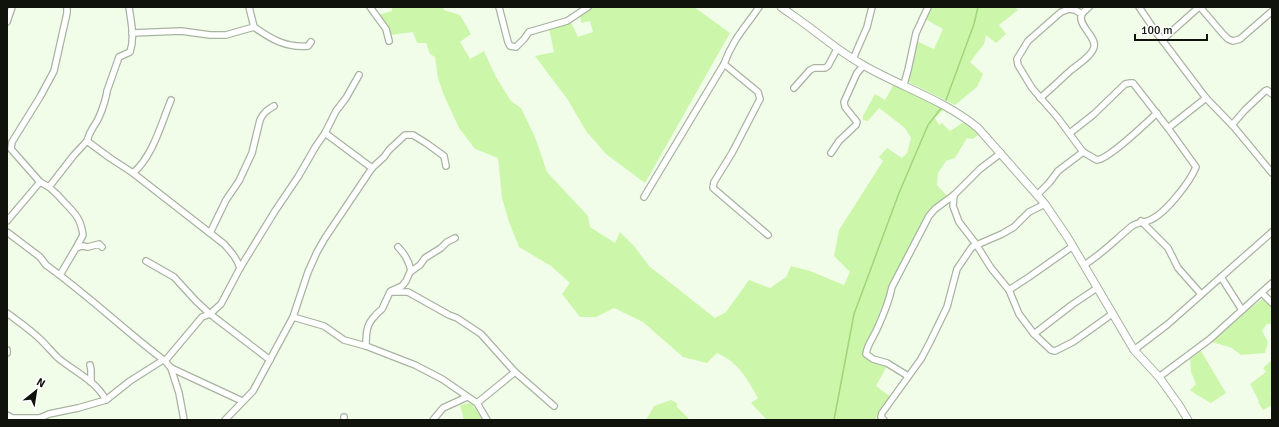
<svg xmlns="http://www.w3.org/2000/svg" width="1279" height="427" viewBox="0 0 1279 427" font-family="Signika,sans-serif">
<rect width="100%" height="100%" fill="#f1fde9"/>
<g fill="#ccf7ab">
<path d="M392,7H443L444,10L460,15L471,34L460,42L470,59L484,51L496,77L511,101L521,108L535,137L547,172L588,216L590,227L615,243L620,232L634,246L649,266L715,318L726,312L749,280L770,288L786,277L791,266L810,271L844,285L850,272L834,256L839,230L883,161L879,157L887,148L902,158L907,153L911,138L905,128L879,108L868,121L863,120V116L875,94L885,100L894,84L944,109L935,118L939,125L942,123L950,131L964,122L979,134L973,139L967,138L955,158L946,161L938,173L937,185L947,196L932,208L914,239L886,297L862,355L871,361L887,366L876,386L891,397L875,420H767L751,403L758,398C746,377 739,363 717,353L707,363L683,357L643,322L614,308L596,317H580L562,294L570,283L551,266L519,247L509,222L502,198L498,158L475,149L459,128L443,93L438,78L435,57L430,54L426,43H417L413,32L391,35L385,24L378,15L392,11Z"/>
<path d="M590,7H694L730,33L645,183L606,154L586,131L568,100L535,56L554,52L549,28L569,18L578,37L593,32L590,21L582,23L579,15Z"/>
<path d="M930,7H1015L1018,10L999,25L1006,34L996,43L986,35L984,44L970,62L983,74L977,87L955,105L904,80L914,40L934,49L943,29L925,19Z"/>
<path d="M1264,298L1272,304V324H1267L1262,331L1268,342L1265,353L1241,355L1232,348L1212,342L1243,313Z"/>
<path d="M1201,351L1226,393L1211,403L1197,395L1190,390L1196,384L1191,372L1190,359Z"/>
<path d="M1272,360V392L1270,394L1272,396V405L1263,410L1258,402L1259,401L1250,384L1266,372L1263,368Z"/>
<path d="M671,400L677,403V407L690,420H646L654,406Z"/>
<path d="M471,403L484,420H464L460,405Z"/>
</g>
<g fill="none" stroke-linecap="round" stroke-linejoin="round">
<g stroke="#a2d47a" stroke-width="1.5">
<path d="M946,100L974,24L978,7"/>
<path d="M834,420L854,314L899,193L928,125L942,107"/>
</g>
<g stroke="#a8b3a1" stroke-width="8">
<g id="minor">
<path d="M67,7V13L54,71L40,97L12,142L11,149L40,182L49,187L74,155L87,141"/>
<path d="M129,7C131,22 135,38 130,52L119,57L107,91C106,99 101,114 97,121C92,130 90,130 87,141L110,158L133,173L224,244C231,252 237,258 240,268"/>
<path d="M249,7L254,27C271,39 286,48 308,46L311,42"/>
<path d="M370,7L386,29L389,41"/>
<path d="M499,7L508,42L510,46L516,47L524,39L529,32L567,21L588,7"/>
<path d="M1139,7L1156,32L1206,98L1168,128"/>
<path d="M1200,7L1223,34L1228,39L1233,41L1240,39L1271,12"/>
<path d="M1082,14L1075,10L1069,9L1061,12L1028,41L1017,59L1018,65L1032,88L1058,118L1083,152L1097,160C1109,159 1146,123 1157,113"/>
<path d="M7,22L12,7"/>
<path d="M132,33L181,31L210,35H226L254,27"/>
<path d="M1162,40L1199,7"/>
<path d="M853,59L867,27L872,7"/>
<path d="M724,64L758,92L760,99L732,153L714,182L713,188L768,235"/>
<path d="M904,84L908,70L916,33L928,7"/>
<path d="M794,88L810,70L814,68H825L828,66L837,49"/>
<path d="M1040,98C1050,90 1060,80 1070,71C1077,65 1092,56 1094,47C1097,37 1076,24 1082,14C1084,11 1087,9 1089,7"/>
<path d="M1206,98L1234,127L1272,173"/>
<path d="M1232,125L1245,110L1265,91L1267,90L1272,94"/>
<path d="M325,133L372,168"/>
<path d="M1070,133L1094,114L1125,84L1130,83H1133L1168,128L1196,167C1190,182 1165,214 1150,220C1144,223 1138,222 1132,226C1116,239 1102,254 1084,265"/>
<path d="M831,153L839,141L856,125L857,122L845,107L844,102L857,73L864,65"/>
<path d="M133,173C153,156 161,124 171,100"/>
<path d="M49,187C55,192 60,197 65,203C76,214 81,220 83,235L76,248"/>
<path d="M954,195L953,206L959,222L976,244L991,268L1009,290L1019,314L1034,334L1051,350L1055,351L1073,342L1112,314"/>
<path d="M1037,195L1049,183L1058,171L1083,152"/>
<path d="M644,197L724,64C733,39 745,28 759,7"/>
<path d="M7,221L40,182"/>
<path d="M1141,221L1168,248L1178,268L1201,294"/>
<path d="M7,232L40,257L46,265C88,295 124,330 165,361L171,368L242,401"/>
<path d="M210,233L226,200L239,181L252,153L260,120C263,113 267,110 274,106"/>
<path d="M398,247C405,254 409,261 411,271"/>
<path d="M146,261L174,277L196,301L210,314L270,360"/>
<path d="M60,275L76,248L82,246L88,247L99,244L102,247"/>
<path d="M1009,290L1029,277L1073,246"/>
<path d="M391,291L402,286L406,281L410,272L420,265L425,258L441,248L447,242L455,238"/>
<path d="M1262,293L1272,303"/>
<path d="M1242,310L1221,277L1272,232"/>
<path d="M7,313C19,322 31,330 41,340C47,346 52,352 58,358C75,372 95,380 106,400"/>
<path d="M293,317L324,326L344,340L366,346L415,365L442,379L477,403L487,420"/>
<path d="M1034,334L1073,304L1097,288"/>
<path d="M366,346C366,335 366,324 375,316C377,313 380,311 382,309C384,305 388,296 390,292H408L449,315L457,318L481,334L515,372L554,406"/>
<path d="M7,350V353"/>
<path d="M1134,350L1168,324L1221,277"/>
<path d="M165,361L202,317L210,314L221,304L240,268L275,211L298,177L316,146L325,133L336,111L346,98L359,75"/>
<path d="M90,365L91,370V382"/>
<path d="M171,368L179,393L184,420"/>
<path d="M908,376L887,363L873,359L866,354C867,345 873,338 877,329C883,316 889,302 892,287L929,216L935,209L954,195L980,169L1001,153"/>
<path d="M1159,377L1210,339L1272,283"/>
<path d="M477,403L515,372"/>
<path d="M7,415L12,418H40"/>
<path d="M39,420L40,418L49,414L78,408L106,400L130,381L163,360"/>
<path d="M225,420L253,391L293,317L308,272L317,252L325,238L372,168L384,157L389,150L405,135H413L426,143L444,156L446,166"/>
<path d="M344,420V417"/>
<path d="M433,420L443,408L467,397"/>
<path d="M884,420L881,417L882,413L921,359L930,342L947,307L957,269L972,247L1002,234L1014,227L1029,212L1045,204"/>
</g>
</g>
<g stroke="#a8b3a1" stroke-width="9">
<path id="tertiary" d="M781,7C792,15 803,22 813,30C830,43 845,55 863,65C901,87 944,100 978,128L1045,204L1068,238L1134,350L1159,377L1179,405L1188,420"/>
</g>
<use href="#minor" stroke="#fff" stroke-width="5.5"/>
<use href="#tertiary" stroke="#fff" stroke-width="7"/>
</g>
<rect width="1279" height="427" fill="none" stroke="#0f130c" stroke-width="16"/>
<g transform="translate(36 391) rotate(30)" stroke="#ffffff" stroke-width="3" paint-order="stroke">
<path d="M0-3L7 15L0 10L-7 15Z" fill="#0f130c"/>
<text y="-6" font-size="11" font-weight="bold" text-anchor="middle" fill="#0f130c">N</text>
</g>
<path d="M1135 34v6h72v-6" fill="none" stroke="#0f130c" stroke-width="2"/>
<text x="1141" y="34" font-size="12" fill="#0f130c" stroke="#ffffff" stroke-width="3" paint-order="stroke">100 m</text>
</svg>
